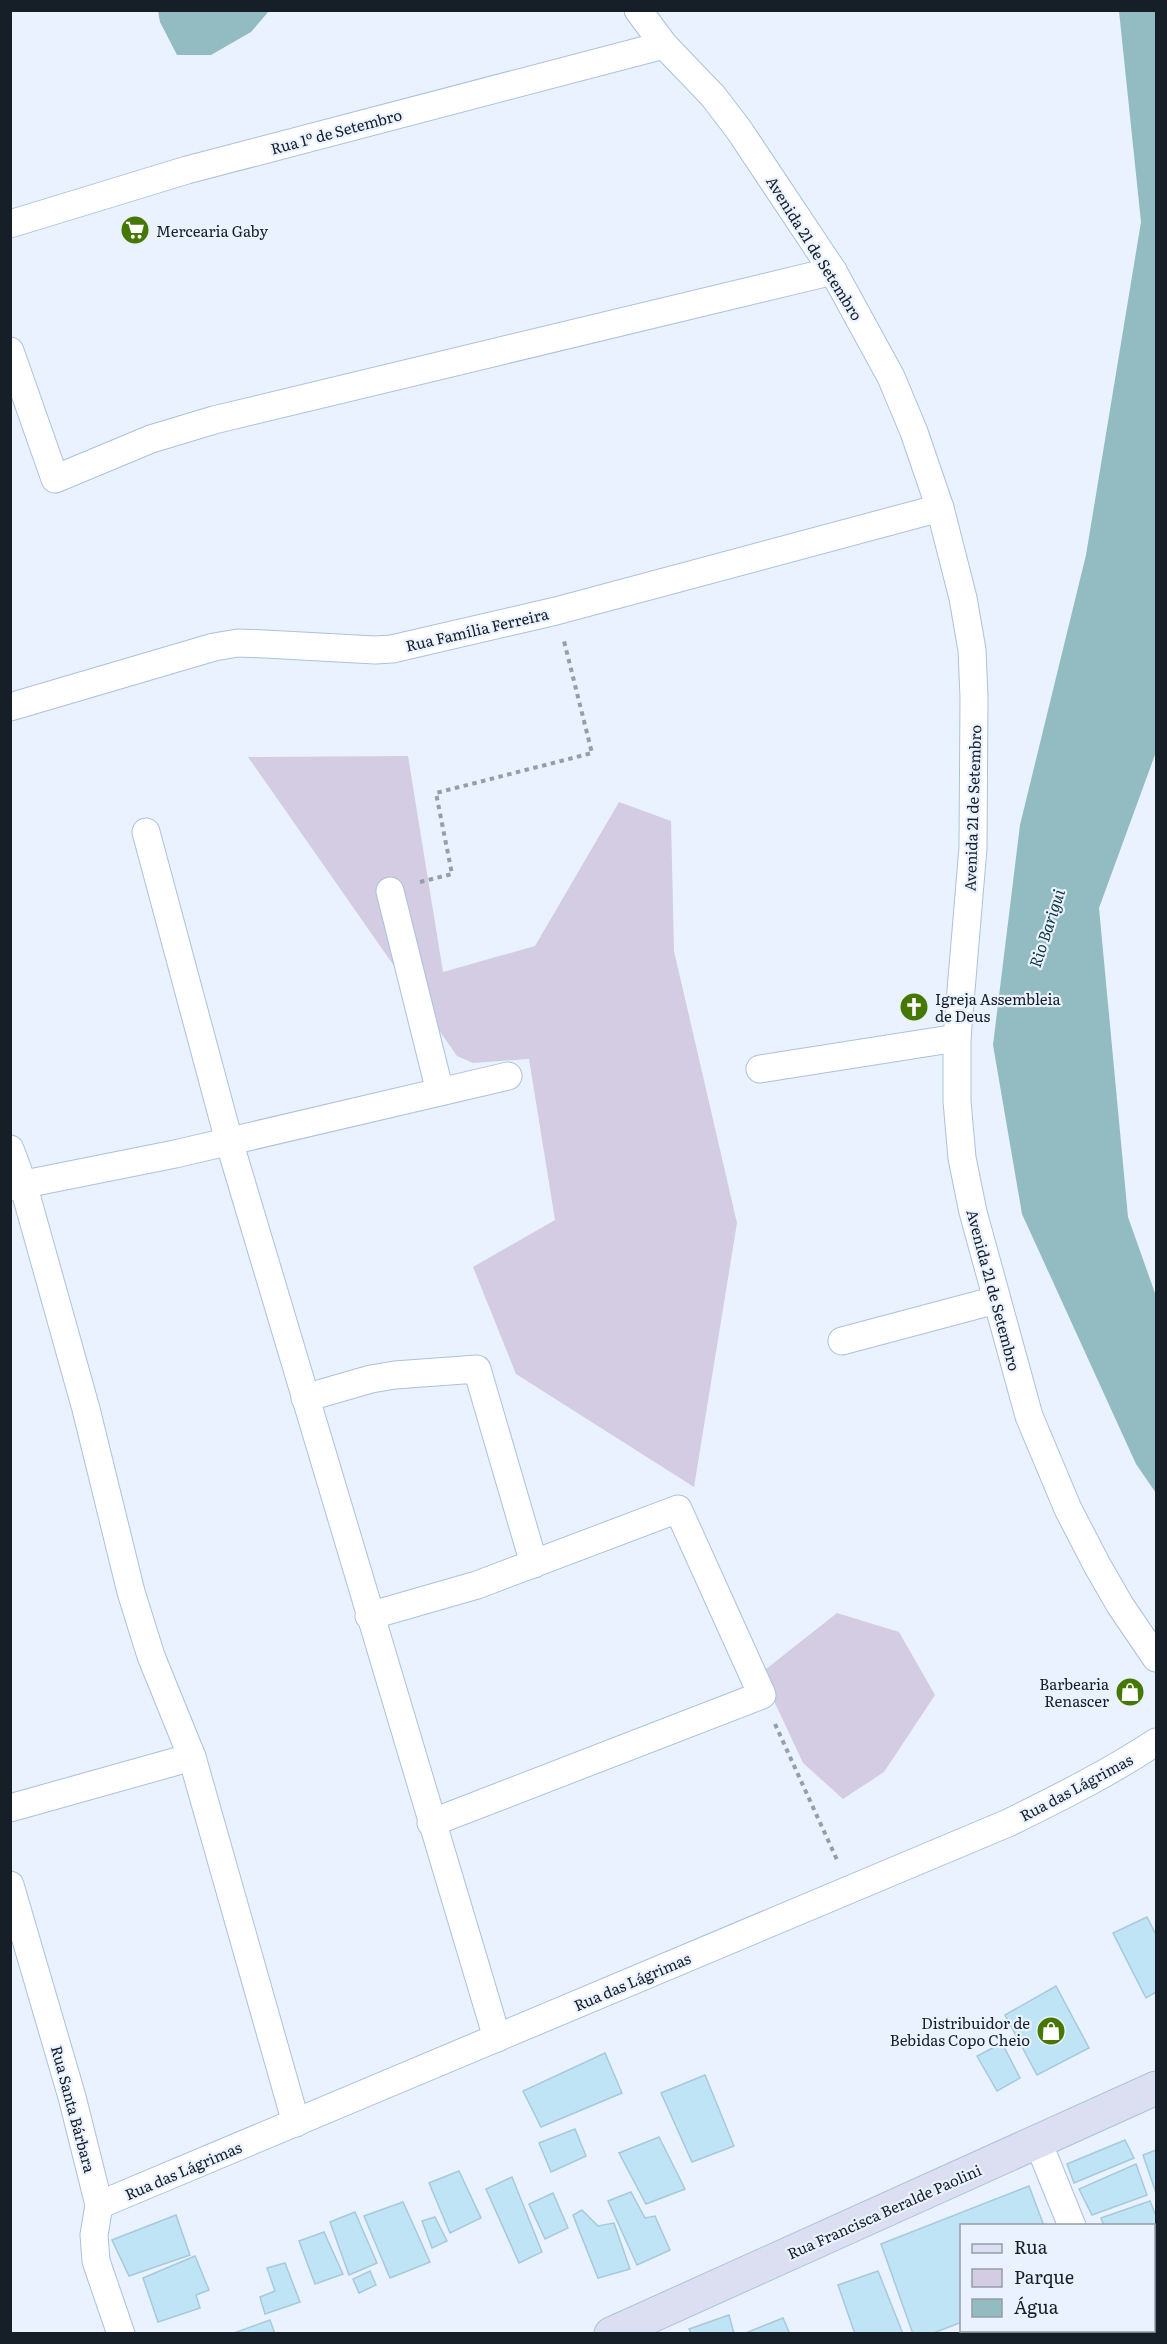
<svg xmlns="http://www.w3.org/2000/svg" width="1167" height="2344" viewBox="0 0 1167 2344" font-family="Literata,serif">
<rect width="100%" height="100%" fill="#e9f2fe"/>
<g fill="#d3cce3">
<path d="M408,756L443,972L535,946L619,802L671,821L674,951L737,1223L694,1487L516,1374L473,1267L555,1220L529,1059L473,1063L457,1056L248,757Z"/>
<path d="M837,1613L899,1632L935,1695L884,1772L843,1799L803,1763L761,1673Z"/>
</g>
<g fill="#92bcc1">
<path d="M158,11V10L269,11L251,32L211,55H177L160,22Z"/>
<path d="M1119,11H1156V752L1099,908L1128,1217L1156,1296V1493L1136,1464L1022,1214L993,1045L1020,825L1086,555L1141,222Z"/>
</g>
<g fill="#bfe4f5" stroke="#a6cadb" stroke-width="1.5">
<path d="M1147,1917L1156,1935V1992L1146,1998L1113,1933Z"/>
<path d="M1056,1986L1089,2048L1037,2075L1005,2015Z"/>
<path d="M1002,2043L1020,2078L997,2091L977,2056Z"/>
<path d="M605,2053L622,2093L541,2127L523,2091Z"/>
<path d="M705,2075L734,2146L692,2162L661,2093Z"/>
<path d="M575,2129L586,2156L551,2172L539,2143Z"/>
<path d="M659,2137L685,2189L646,2204L619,2153Z"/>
<path d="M1125,2140L1134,2158L1074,2183L1067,2164Z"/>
<path d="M1156,2150V2193L1143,2155Z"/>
<path d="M1136,2164L1147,2195L1092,2215L1079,2189Z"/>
<path d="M459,2171L481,2218L450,2233L429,2183Z"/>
<path d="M512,2177L542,2252L519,2263L486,2189Z"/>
<path d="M1029,2186L1044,2226H962V2322L931,2334H913L881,2244Z"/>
<path d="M631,2192L645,2218L655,2216L670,2250L637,2265L608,2201Z"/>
<path d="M553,2193L568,2228L545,2239L529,2204Z"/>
<path d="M1150,2201L1156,2216V2239L1154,2240V2226H1104L1101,2218Z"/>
<path d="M403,2202L430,2262L390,2278L364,2216Z"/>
<path d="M582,2210L598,2226L614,2223L630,2269L598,2278L573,2215Z"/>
<path d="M355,2212L377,2263L349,2275L330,2222Z"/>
<path d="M176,2215L190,2255L129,2276L112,2240Z"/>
<path d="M435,2217L447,2241L432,2248L422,2221Z"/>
<path d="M324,2232L343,2274L315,2284L299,2241Z"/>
<path d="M195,2256L209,2290L196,2295L200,2308L158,2322L143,2278Z"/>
<path d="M285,2263L300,2302L265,2314L260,2297L275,2291L267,2268Z"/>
<path d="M370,2271L376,2285L359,2293L353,2279Z"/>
<path d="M878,2271L903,2334H855L838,2285Z"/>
<path d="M729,2315L734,2334H691L689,2329Z"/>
<path d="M783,2318L790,2334H743Z"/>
<path d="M270,2320L275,2334H234V2333Z"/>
<path d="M984,2330H1078L1070,2334H976Z"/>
</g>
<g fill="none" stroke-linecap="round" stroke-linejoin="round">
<g stroke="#abc2dc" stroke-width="29">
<g id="street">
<path d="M638,10L664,45L713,96L739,130L833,271L891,377L914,432L940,508L963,598L972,650L974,697L973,848L957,1038V1101L962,1158L973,1212L1029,1416L1068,1509L1097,1565L1120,1605L1156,1658"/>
<path d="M10,224L187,170L664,45"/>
<path d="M10,351L55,479L151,439L214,420L833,271"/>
<path d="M10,707L214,647L238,643L265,644L375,650L392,649L556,611L940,508"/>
<path d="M146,832L229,1141L497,2038"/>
<path d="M390,891L440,1092"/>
<path d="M760,1069L957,1038"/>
<path d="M10,1149L23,1184L86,1409L131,1592L151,1656L192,1757L296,2123"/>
<path d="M10,1187L175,1154L508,1076"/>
<path d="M842,1341L996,1300"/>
<path d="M305,1398L371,1379L395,1375L477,1369L534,1564"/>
<path d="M369,1616L477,1585L678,1509L762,1695L431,1823"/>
<path d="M10,1808L192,1757"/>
<path d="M10,1885L72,2097L99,2205L94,2235L96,2261L121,2334"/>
<path d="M1038,2142L1072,2226"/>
<path d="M99,2205L1008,1823C1059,1798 1109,1773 1156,1742"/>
<path d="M1114,2330L1115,2334"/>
</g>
</g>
<g stroke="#abc2dc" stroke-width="35">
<path id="secondary" d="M611,2334L1156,2088"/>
</g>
<g stroke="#959ea9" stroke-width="4" stroke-dasharray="4.5 4.5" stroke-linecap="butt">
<path d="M420,882L452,874L436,793L592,753L564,641"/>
<path d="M775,1724L838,1862"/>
</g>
<use href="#street" stroke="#fff" stroke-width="27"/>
<use href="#secondary" stroke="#dcdff2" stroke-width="33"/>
</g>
<defs>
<g id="supermarket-disc" transform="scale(1.5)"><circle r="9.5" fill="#457803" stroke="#e9f2fe"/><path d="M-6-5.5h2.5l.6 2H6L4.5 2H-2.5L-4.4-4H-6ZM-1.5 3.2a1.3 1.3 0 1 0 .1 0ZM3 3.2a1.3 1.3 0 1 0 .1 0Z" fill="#fff"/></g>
<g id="church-disc" transform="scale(1.5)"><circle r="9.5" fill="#457803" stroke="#e9f2fe"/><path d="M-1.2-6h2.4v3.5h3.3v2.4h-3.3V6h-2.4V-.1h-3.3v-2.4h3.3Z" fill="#fff"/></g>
<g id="shop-disc" transform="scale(1.5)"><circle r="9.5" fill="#457803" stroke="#e9f2fe"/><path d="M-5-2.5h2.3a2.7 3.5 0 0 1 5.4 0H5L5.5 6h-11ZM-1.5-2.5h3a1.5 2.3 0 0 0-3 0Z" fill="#fff"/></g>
</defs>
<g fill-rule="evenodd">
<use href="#supermarket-disc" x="135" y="230"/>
<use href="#church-disc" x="914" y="1007"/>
<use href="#shop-disc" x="1130" y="1692"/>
<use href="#shop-disc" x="1051" y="2031"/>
</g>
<g text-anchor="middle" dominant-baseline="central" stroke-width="4.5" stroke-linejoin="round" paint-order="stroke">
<g font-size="15" fill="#161e28" stroke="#e9f2fe">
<text transform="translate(336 131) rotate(-15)">Rua 1º de Setembro</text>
<text transform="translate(815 248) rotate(58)">Avenida 21 de Setembro</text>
<text transform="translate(477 629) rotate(-13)">Rua Família Ferreira</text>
<text transform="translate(972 808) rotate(-88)">Avenida 21 de Setembro</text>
<text transform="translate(994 1290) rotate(75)">Avenida 21 de Setembro</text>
<text transform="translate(1076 1787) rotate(-28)">Rua das Lágrimas</text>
<text transform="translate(632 1981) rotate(-23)">Rua das Lágrimas</text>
<text transform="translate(74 2109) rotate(75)">Rua Santa Bárbara</text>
<text transform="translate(183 2170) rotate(-23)">Rua das Lágrimas</text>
<text transform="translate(884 2211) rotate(-24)">Rua Francisca Beralde Paolini</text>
</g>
<g font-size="15" fill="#161e28" stroke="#e9f2fe" text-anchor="start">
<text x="156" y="230">Mercearia Gaby</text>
<text x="935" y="998">Igreja Assembleia<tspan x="935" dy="17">de Deus</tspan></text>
<text x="1109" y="1683" text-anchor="end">Barbearia<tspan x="1109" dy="17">Renascer</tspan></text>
<text x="1030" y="2022" text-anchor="end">Distribuidor de<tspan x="1030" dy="17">Bebidas Copo Cheio</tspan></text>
</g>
<g font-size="16" font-style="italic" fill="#0d373b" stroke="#e9f2fe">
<text transform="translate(1046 928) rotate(-72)">Rio Barigui</text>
</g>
</g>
<rect width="1167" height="2344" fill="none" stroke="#161e28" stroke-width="24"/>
<rect x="960" y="2224" width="195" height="108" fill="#e9f2fe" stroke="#959da8" stroke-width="1.5"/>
<rect x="972" y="2244" width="30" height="9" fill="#dcdff2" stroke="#959da8" stroke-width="1.5"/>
<text x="1014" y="2254" font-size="18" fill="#161e28">Rua</text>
<rect x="972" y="2269" width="30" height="18" fill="#d3cce3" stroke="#959da8" stroke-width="1.5"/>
<text x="1014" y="2284" font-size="18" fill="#161e28">Parque</text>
<rect x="972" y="2299" width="30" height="18" fill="#92bcc1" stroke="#959da8" stroke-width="1.5"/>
<text x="1014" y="2314" font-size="18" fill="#161e28">Água</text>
</svg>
